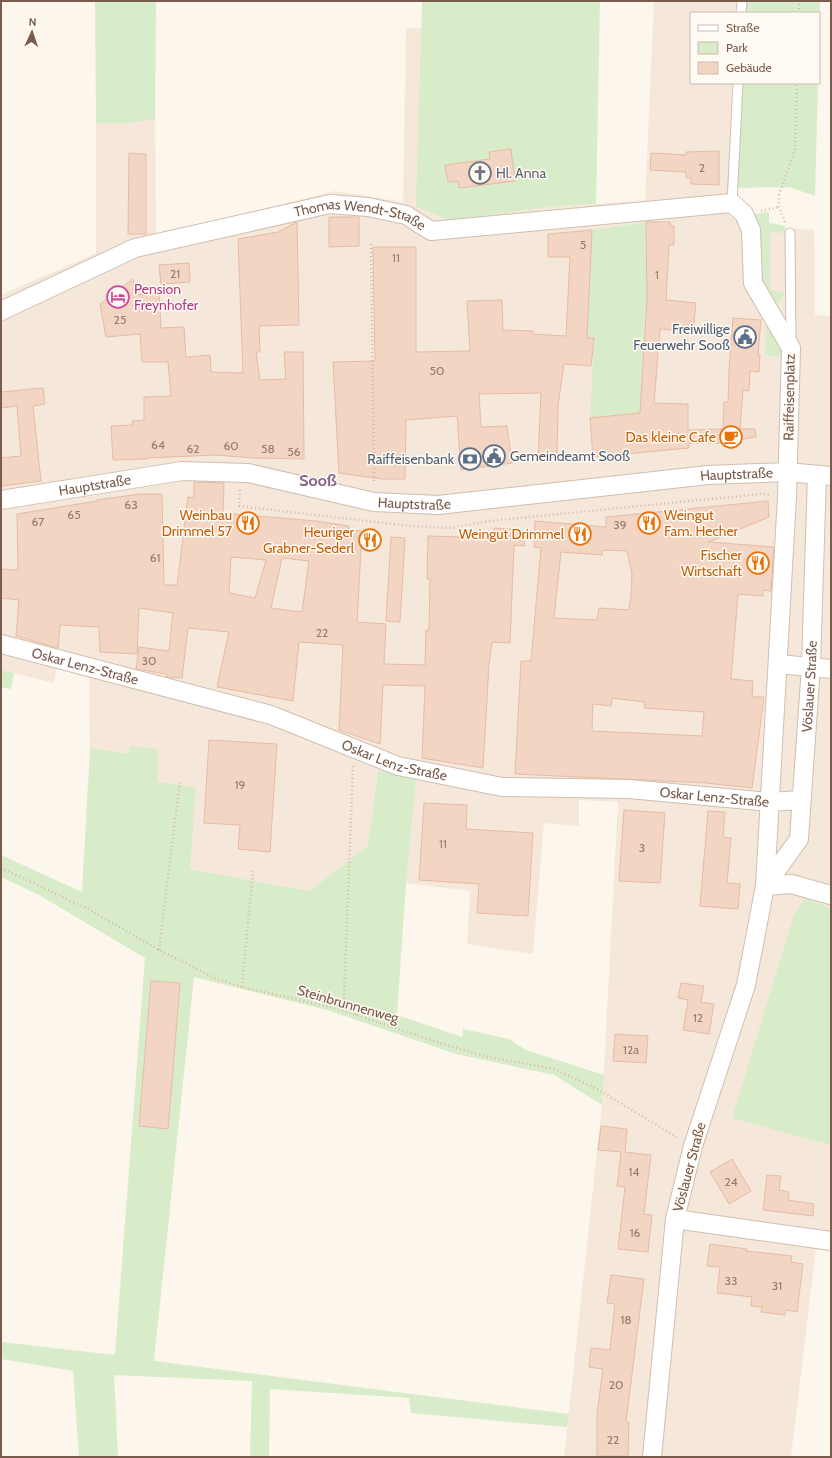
<svg xmlns="http://www.w3.org/2000/svg" width="832" height="1458" viewBox="0 0 832 1458" font-family="Cabin,sans-serif">
<rect width="100%" height="100%" fill="#fdf6ec"/>
<path fill="#f5e8da" d="M654,1H736L735,13H691V83H732L728,189L739,225L814,230L815,315L831,316V1250L816,1248L791,1457H564L602,1105L618,802L579,800V826L544,823L533,954L467,944L470,891L406,883L415,779L378,770L368,846L309,891L190,869L156,782L158,749L129,754L90,748L89,677L57,667L54,683L1,670V295L96,253V123H127L155,119L156,235L335,191L403,202L406,28L506,30L558,206L645,201Z"/>
<g fill="#d8ecc9">
<path d="M95,1H156L155,119L127,123H96Z"/>
<path d="M422,1H600L596,204L558,206L448,220L416,206Z"/>
<path d="M746,1H820L819,38V13H746Z"/>
<path d="M742,83H818L815,196L789,187L737,188Z"/>
<path d="M769,212V223L785,226V233L770,232V290L784,292L783,298L779,303L775,301L766,288L760,265V225L753,214Z"/>
<path d="M648,222L647,298L644,327L640,415L590,418L594,338H587L592,230Z"/>
<path d="M766,319C773,330 783,344 782,357L765,355Z"/>
<path d="M1,670L14,673L11,689L1,687Z"/>
<path d="M130,746L158,749L157,782L196,787L190,869L309,891L368,846L378,770L416,779L406,883L397,1015L462,1037L463,1029L509,1039L526,1050L604,1075L602,1105L554,1075L456,1054L327,1010L194,977L154,1361L569,1414L567,1427L411,1413L409,1398L270,1389L269,1457H250L252,1381L114,1375L118,1457H79L73,1371L1,1359V1342L115,1355L145,958L39,895L1,877V855L82,892L90,748L129,754Z"/>
<path d="M805,898L831,908V1145L732,1118L794,915Z"/>
</g>
<g fill="#f3d5c3" stroke="#e6bba3" fill-rule="evenodd">
<path d="M511,149L515,181L459,188L458,181L448,182L445,165L490,159L489,152Z"/>
<path d="M719,151V185L691,184V178H686V172L650,170L651,153L686,155V152Z"/>
<path d="M129,153L146,154V234H128Z"/>
<path d="M329,217H359V246L329,247Z"/>
<path d="M297,222L299,325L259,326L260,352H256L260,380L286,379L284,352H303L304,459L253,458L216,455L147,458V459L113,460L111,426L133,425L132,421L144,420V397L171,396L168,362H142L140,334L106,337L100,304L133,279L135,295L159,294L161,328L184,327L186,357L210,355L211,372L243,373L238,239L278,232Z"/>
<path d="M646,222H670L671,226H674V245H669L666,300L696,303L693,332L660,329L654,403L688,404V430L723,429L724,402H728L729,370L733,318L761,320L758,355H760L759,372L750,371L749,391L743,390L740,429H755L756,437L721,443H689V448L593,457L590,418L640,413L647,298Z"/>
<path d="M592,230L587,338H594L591,366L564,364L558,405L557,457L538,460L541,393L479,394L481,427L507,426L512,463L461,470L457,416L406,420L405,479H381L339,473L333,362L375,361L373,247H416V352L470,351L467,301L502,300L503,330L533,331V334L566,336L570,257H548V234Z"/>
<path d="M189,263L190,282L161,284L159,265Z"/>
<path d="M43,388L45,404L33,406L41,481L1,486V458L21,456L17,406L1,408V392Z"/>
<path d="M194,482L224,483L223,513L316,521L349,526V530L362,531L357,622L386,624L384,664L425,665L426,630H429L430,579H427L428,536L493,538L494,528L522,530L525,546L514,545L510,643L492,642L489,664L483,768L422,758L425,686L383,685L380,744L339,730L343,645L299,642L293,701L217,687L229,632L188,628L182,678L167,677L166,674L136,669L139,647L169,651L173,613L139,608L137,654L100,652L99,627L60,625L58,648L16,636L19,600L1,598V569L18,570L17,514L97,501V500L139,494H162L164,585H177L188,497L194,498ZM231,557L266,560L255,598L229,593ZM282,558L309,561L302,612L271,608Z"/>
<path d="M768,501L769,517L709,542L774,547L771,591L763,590V596L738,594L731,679L753,681L752,697H764L752,788L706,783L515,774L521,661H531L541,548L534,547L535,521L606,527V517ZM603,550L627,551L632,574L631,594L629,610L599,608L597,620L554,618L561,552L602,555ZM612,698L645,702L644,708L704,712L702,736L592,731L593,704L611,706Z"/>
<path d="M391,537L405,538L400,622L386,621Z"/>
<path d="M209,740L277,744L270,852L238,849L240,825L204,823Z"/>
<path d="M424,803L467,805L466,829L533,833L528,916L477,913L479,884L419,880Z"/>
<path d="M624,810L665,813L660,883L619,881Z"/>
<path d="M708,811L725,812L723,837L731,838L727,883L740,884L738,909L700,906Z"/>
<path d="M151,981L180,983L168,1129L139,1126Z"/>
<path d="M681,983L704,986L701,1002L714,1004L709,1034L683,1030L688,1000L678,998Z"/>
<path d="M615,1034L648,1036L646,1063L613,1061Z"/>
<path d="M601,1126L627,1129L625,1152L651,1155L644,1214L652,1215L648,1252L618,1249L625,1187L617,1186L621,1152L598,1150Z"/>
<path d="M732,1159L751,1191L729,1204L710,1172Z"/>
<path d="M767,1175L781,1176L779,1190L789,1192L788,1200L814,1204L813,1216L763,1210Z"/>
<path d="M710,1244L747,1249L746,1251L792,1256L791,1262L803,1264L797,1312L786,1310L785,1315L761,1312L762,1307L751,1306L752,1297L717,1293L720,1267L707,1266Z"/>
<path d="M611,1275L644,1279L626,1422H629L628,1456H597V1413L603,1369L589,1367L591,1348L610,1350L615,1304L607,1303Z"/>
</g>
<g fill="none" stroke-linecap="round" stroke-linejoin="round">
<g stroke="#d1beb0" stroke-width="11">
<g id="service">
<path d="M741,13L742,1"/>
<path d="M732,203L738,83"/>
<path d="M790,233L791,341"/>
</g>
</g>
<g stroke="#d1beb0" stroke-width="20">
<g id="minor">
<path id="s1" d="M1,311L135,248L330,204L368,207L406,215L431,231L732,203L744,214L751,230L753,283L791,348L787,496L765,886L746,985L693,1146L675,1219L652,1457"/>
<path id="s2" d="M1,500L182,471L248,473L374,502L438,505L708,475L787,472L831,476"/>
<path id="s3" d="M1,644L271,715L398,766L502,787L629,789L769,802L801,800"/>
<path d="M778,664L831,669"/>
<path id="s4" d="M765,886L799,839L811,666L817,475"/>
<path d="M765,886L791,884L831,895"/>
<path d="M675,1219L831,1241"/>
</g>
</g>
<g stroke="#d9b8a5" stroke-width="2.5" stroke-dasharray="1 3" stroke-linecap="butt">
<path d="M799,13V1"/>
<path d="M761,211L779,207"/>
<path d="M785,222L779,207V195L795,150L797,83"/>
<path d="M371,244L374,484"/>
<path d="M240,490L239,506L410,526L453,528L489,521L760,494L771,495"/>
<path d="M353,766L344,998L357,1015"/>
<path d="M1,868L88,909L159,950L215,978L242,987L338,1009L446,1045L489,1057L554,1069L597,1089L678,1138"/>
<path d="M159,950L180,781"/>
<path d="M242,987L253,871"/>
</g>
<use href="#service" stroke="#fff" stroke-width="9"/>
<use href="#minor" stroke="#fff" stroke-width="18"/>
</g>
<defs>
<g id="church-ring" transform="scale(1.15)"><circle r="9.5" fill="#fffaf3" stroke="#6b7280" stroke-width="1.5"/><path d="M-1.2-6h2.4v3.5h3.3v2.4h-3.3V6h-2.4V-.1h-3.3v-2.4h3.3Z" fill="#6b7280"/></g>
<g id="hotel-ring" transform="scale(1.15)"><circle r="9.5" fill="#fffaf3" stroke="#d1479c" stroke-width="1.5"/><path d="M-6-4.5h1.5V1H6V5H4.5V3h-9V5H-6ZM-4 0a1.8 1.8 0 1 1 3.6 0ZM.5 0V-2.5h3Q6-2.5 6 0Z" fill="#d1479c"/></g>
<g id="civic-ring" transform="scale(1.15)"><circle r="9.5" fill="#fffaf3" stroke="#5c6f8a" stroke-width="1.5"/><path d="M-.6-6.5H3V-4.5H.6V-3L4-1V1h2V6H-6V1h2V-1L-.6-3ZM-1.2 2.5V6h2.4V2.5Z" fill="#5c6f8a"/></g>
<g id="cafe-ring" transform="scale(1.15)"><circle r="9.5" fill="#fffaf3" stroke="#e8710a" stroke-width="1.5"/><path d="M-5.5-4.5H6V0H3Q3 3.5 0 3.5H-2.5Q-5.5 3.5-5.5 0ZM3-3.2v2h1.7v-2ZM-6 4.5H4V6H-6Z" fill="#e8710a"/></g>
<g id="bank-ring" transform="scale(1.15)"><circle r="9.5" fill="#fffaf3" stroke="#5c6f8a" stroke-width="1.5"/><path d="M-6-4H6V4H-6ZM0-2.3a2.3 2.3 0 1 0 0 4.6a2.3 2.3 0 1 0 0-4.6Z" fill="#5c6f8a"/></g>
<g id="restaurant-ring" transform="scale(1.15)"><circle r="9.5" fill="#fffaf3" stroke="#e8710a" stroke-width="1.5"/><path d="M-5-6h1v4h1v-4h1v4h1v-4h1v5L-1.5 .5V6h-2V.5L-5-1ZM5-6V6H3V1.5H1.5Q1.5-4 5-6Z" fill="#e8710a"/></g>
</defs>
<g fill-rule="evenodd">
<use href="#church-ring" x="480" y="173"/>
<use href="#hotel-ring" x="118" y="297"/>
<use href="#civic-ring" x="745" y="337"/>
<use href="#cafe-ring" x="731" y="437"/>
<use href="#civic-ring" x="494" y="456"/>
<use href="#bank-ring" x="470" y="459"/>
<use href="#restaurant-ring" x="248" y="523"/>
<use href="#restaurant-ring" x="649" y="523"/>
<use href="#restaurant-ring" x="580" y="534"/>
<use href="#restaurant-ring" x="370" y="540"/>
<use href="#restaurant-ring" x="758" y="563"/>
</g>
<g text-anchor="middle" dominant-baseline="central" stroke-width="3" stroke-linejoin="round" paint-order="stroke">
<g font-size="12" fill="#987a6a">
<text x="702" y="167">2</text>
<text x="583" y="244">5</text>
<text x="396" y="257">11</text>
<text x="175" y="273">21</text>
<text x="657" y="274">1</text>
<text x="120" y="319">25</text>
<text x="437" y="370">50</text>
<text x="158" y="444">64</text>
<text x="231" y="445">60</text>
<text x="193" y="448">62</text>
<text x="268" y="448">58</text>
<text x="294" y="451">56</text>
<text x="131" y="504">63</text>
<text x="74" y="514">65</text>
<text x="38" y="521">67</text>
<text x="620" y="524">39</text>
<text x="155" y="557">61</text>
<text x="322" y="632">22</text>
<text x="149" y="660">30</text>
<text x="240" y="784">19</text>
<text x="443" y="843">11</text>
<text x="642" y="847">3</text>
<text x="698" y="1017">12</text>
<text x="631" y="1049">12a</text>
<text x="634" y="1171">14</text>
<text x="731" y="1181">24</text>
<text x="635" y="1232">16</text>
<text x="731" y="1280">33</text>
<text x="777" y="1285">31</text>
<text x="626" y="1319">18</text>
<text x="616" y="1384">20</text>
<text x="613" y="1439">22</text>
</g>
<g font-size="14" fill="#5b616d" stroke="#fffaf3" text-anchor="start">
<text x="496" y="173">Hl. Anna</text>
</g>
<g font-size="14" fill="#7a5c4d" stroke="#fffaf3">
<text stroke="none"><textPath href="#s1" startOffset="379">Thomas Wendt-Straße</textPath></text>
<text transform="translate(789 397) rotate(-89)">Raiffeisenplatz</text>
<text stroke="none"><textPath href="#s2" startOffset="743">Hauptstraße</textPath></text>
<text stroke="none"><textPath href="#s2" startOffset="95">Hauptstraße</textPath></text>
<text stroke="none"><textPath href="#s2" startOffset="419">Hauptstraße</textPath></text>
<text stroke="none"><textPath href="#s3" startOffset="87">Oskar Lenz-Straße</textPath></text>
<text stroke="none"><textPath href="#s4" startOffset="211">Vöslauer Straße</textPath></text>
<text stroke="none"><textPath href="#s3" startOffset="411">Oskar Lenz-Straße</textPath></text>
<text stroke="none"><textPath href="#s3" startOffset="735">Oskar Lenz-Straße</textPath></text>
<text transform="translate(348 1004) rotate(16)">Steinbrunnenweg</text>
<text transform="translate(689 1167) rotate(-75)">Vöslauer Straße</text>
</g>
<g font-size="14" fill="#b23c85" stroke="#fffaf3" text-anchor="start">
<text x="134" y="289">Pension<tspan x="134" dy="16">Freynhofer</tspan></text>
</g>
<g font-size="14" fill="#4e5e75" stroke="#fffaf3" text-anchor="end">
<text x="730" y="329">Freiwillige<tspan x="730" dy="16">Feuerwehr Sooß</tspan></text>
<text x="510" y="456" text-anchor="start">Gemeindeamt Sooß</text>
<text x="454" y="459">Raiffeisenbank</text>
</g>
<g font-size="14" fill="#c56008" stroke="#fffaf3" text-anchor="end">
<text x="716" y="437">Das kleine Cafe</text>
<text x="232" y="515">Weinbau<tspan x="232" dy="16">Drimmel 57</tspan></text>
<text x="664" y="515" text-anchor="start">Weingut<tspan x="664" dy="16">Fam. Hecher</tspan></text>
<text x="354" y="532">Heuriger<tspan x="354" dy="16">Grabner-Sederl</tspan></text>
<text x="564" y="534">Weingut Drimmel</text>
<text x="742" y="555">Fischer<tspan x="742" dy="16">Wirtschaft</tspan></text>
</g>
<g font-size="16" font-weight="bold" fill="#846695" stroke="#fffaf3">
<text x="318" y="480">Sooß</text>
</g>
</g>
<rect width="832" height="1458" fill="none" stroke="#7a5c4d" stroke-width="4"/>
<rect x="690" y="12" width="130" height="72" fill="#fffaf3" stroke="#cabbb1"/>
<rect x="698" y="25" width="20" height="6" fill="#ffffff" stroke="#cabbb1"/>
<text x="726" y="32" font-size="12" fill="#7a5c4d">Straße</text>
<rect x="698" y="42" width="20" height="12" fill="#d8ecc9" stroke="#cabbb1"/>
<text x="726" y="52" font-size="12" fill="#7a5c4d">Park</text>
<rect x="698" y="62" width="20" height="12" fill="#f3d5c3" stroke="#cabbb1"/>
<text x="726" y="72" font-size="12" fill="#7a5c4d">Gebäude</text>
<g transform="translate(32 32) rotate(3)" stroke="#fffaf3" stroke-width="3" paint-order="stroke">
<path d="M0-3L7 15L0 10L-7 15Z" fill="#7a5c4d"/>
<text y="-6" font-size="11" font-weight="bold" text-anchor="middle" fill="#7a5c4d">N</text>
</g>
</svg>
